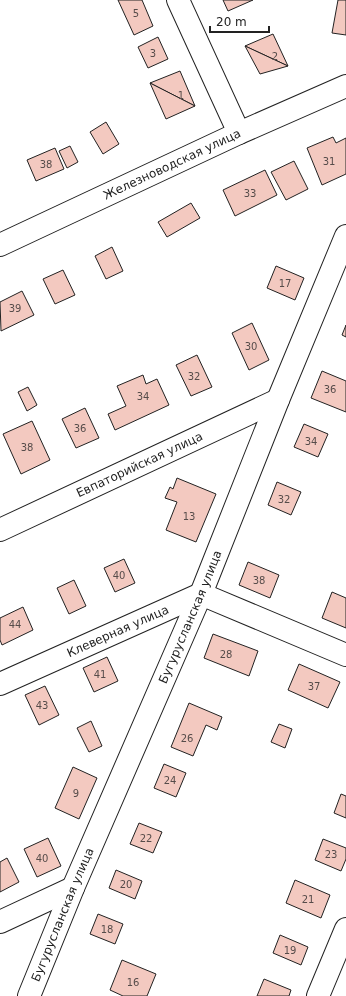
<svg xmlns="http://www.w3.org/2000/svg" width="346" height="996" viewBox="0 0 346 996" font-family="'DejaVu Sans',sans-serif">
<rect width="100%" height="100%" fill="#fff"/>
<g fill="#f3c9c0" stroke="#222">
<path d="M118,0H142L153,26L134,35Z"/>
<path d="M223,0H253L228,11Z"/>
<path d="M338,0H346V35L332,33Z"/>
<path d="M273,34L288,66L245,46Z"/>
<path d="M158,37L168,59L148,68L138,47Z"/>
<path d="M245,46L288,66L260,74Z"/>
<path d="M180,71L195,106L150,83Z"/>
<path d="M150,83L195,106L166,119Z"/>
<path d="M106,122L119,144L103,154L90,132Z"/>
<path d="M333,137L336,143L346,138V174L322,185L307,148Z"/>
<path d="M70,146L78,162L67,168L59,151Z"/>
<path d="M55,148L64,169L36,181L27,160Z"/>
<path d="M294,161L308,189L286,200L271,172Z"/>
<path d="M265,170L277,195L235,216L223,190Z"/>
<path d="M191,203L200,218L167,237L158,222Z"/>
<path d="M112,247L123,271L106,279L95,256Z"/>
<path d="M276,266L304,278L295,300L267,288Z"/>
<path d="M63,270L75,295L55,304L43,279Z"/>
<path d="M22,291L34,315L1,331L0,302Z"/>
<path d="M252,323L269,360L249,370L232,333Z"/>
<path d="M346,325V337L342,335Z"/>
<path d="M197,355L212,387L191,396L176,365Z"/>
<path d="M322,371L346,381V412L311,398Z"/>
<path d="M143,375L146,384L157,379L169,405L115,430L108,414L126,406L117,386Z"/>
<path d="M28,387L37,405L27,411L18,392Z"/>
<path d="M85,408L99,438L76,448L62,419Z"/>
<path d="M32,421L50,460L21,474L3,434Z"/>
<path d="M304,424L328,434L318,457L294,447Z"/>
<path d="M177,478L216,494L196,542L166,530L177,502L165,498L170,487L173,489Z"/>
<path d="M277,482L301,492L291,515L268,505Z"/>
<path d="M124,559L135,583L115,592L104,568Z"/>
<path d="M248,562L279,575L270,598L239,585Z"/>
<path d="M74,580L86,606L69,614L57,588Z"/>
<path d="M332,592L346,598V628L322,618Z"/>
<path d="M23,607L33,630L2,645L0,640V618Z"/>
<path d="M213,634L258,651L249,676L204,658Z"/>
<path d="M107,657L118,681L94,692L83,668Z"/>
<path d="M299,664L340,682L328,708L288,690Z"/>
<path d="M45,686L59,715L39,725L25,695Z"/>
<path d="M189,703L222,717L217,730L206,725L193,756L171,747Z"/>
<path d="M91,721L102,746L89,752L77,728Z"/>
<path d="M279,724L292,729L285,748L271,742Z"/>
<path d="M164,764L186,773L176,797L154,788Z"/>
<path d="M73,767L97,778L79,819L55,808Z"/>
<path d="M341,794L346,796V818L334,813Z"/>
<path d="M139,823L162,832L153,853L130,844Z"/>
<path d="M48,838L61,866L37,877L24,849Z"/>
<path d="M323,839L346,848V859L341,871L315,860Z"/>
<path d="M7,858L19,882L0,892V862Z"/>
<path d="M116,870L142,881L135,899L109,888Z"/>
<path d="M295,880L330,895L321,918L286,903Z"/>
<path d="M98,914L123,924L115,944L90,934Z"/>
<path d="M280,935L308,947L301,965L273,953Z"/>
<path d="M122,960L156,974L147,996H123L110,990Z"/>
<path d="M264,979L291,990L289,996H257Z"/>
</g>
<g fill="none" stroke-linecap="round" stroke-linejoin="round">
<g stroke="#222" stroke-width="24">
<g id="minor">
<path d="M178,0L239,133"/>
<path id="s1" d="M0,245L239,133L346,86"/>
<path id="s2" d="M0,530L278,400"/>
<path id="s3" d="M0,684L201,594L346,655"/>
<path d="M0,922L73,888"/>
<path id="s4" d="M29,996L73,888L201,594L278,400L346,236"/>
<path d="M318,996L346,929"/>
</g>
</g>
<use href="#minor" stroke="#fff" stroke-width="22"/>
</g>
<g text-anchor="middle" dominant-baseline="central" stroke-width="3" stroke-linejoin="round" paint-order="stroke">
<g font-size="10" fill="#564c4a">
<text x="136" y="13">5</text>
<text x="153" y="53">3</text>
<text x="275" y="56">2</text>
<text x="181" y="95">1</text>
<text x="329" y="161">31</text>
<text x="46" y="164">38</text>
<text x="250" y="193">33</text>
<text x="285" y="283">17</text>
<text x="15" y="308">39</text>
<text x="251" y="346">30</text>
<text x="194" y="376">32</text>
<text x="330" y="389">36</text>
<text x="143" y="396">34</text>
<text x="80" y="428">36</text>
<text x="311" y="441">34</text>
<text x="27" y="447">38</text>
<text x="284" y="499">32</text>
<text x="189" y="516">13</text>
<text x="119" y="575">40</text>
<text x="259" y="580">38</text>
<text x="15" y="624">44</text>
<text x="226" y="654">28</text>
<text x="100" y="674">41</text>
<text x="314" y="686">37</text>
<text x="42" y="705">43</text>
<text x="187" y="738">26</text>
<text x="170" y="780">24</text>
<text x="76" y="793">9</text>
<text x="146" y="838">22</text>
<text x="331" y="854">23</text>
<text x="42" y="858">40</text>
<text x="126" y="884">20</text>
<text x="308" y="899">21</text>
<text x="107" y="929">18</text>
<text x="290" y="950">19</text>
<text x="133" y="982">16</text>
</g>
<g font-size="12" fill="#222" stroke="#fff">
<text stroke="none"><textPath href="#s1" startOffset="190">Железноводская улица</textPath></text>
<text stroke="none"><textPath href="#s2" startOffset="154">Евпаторийская улица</textPath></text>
<text stroke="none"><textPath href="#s4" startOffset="412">Бугурусланская улица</textPath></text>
<text stroke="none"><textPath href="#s3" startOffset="129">Клеверная улица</textPath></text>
<text stroke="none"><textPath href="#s4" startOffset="88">Бугурусланская улица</textPath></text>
</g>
</g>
<path d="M210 26v6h59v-6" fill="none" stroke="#222222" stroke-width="2"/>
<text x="216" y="26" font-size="12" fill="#222222" stroke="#ffffff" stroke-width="3" paint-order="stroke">20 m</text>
</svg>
